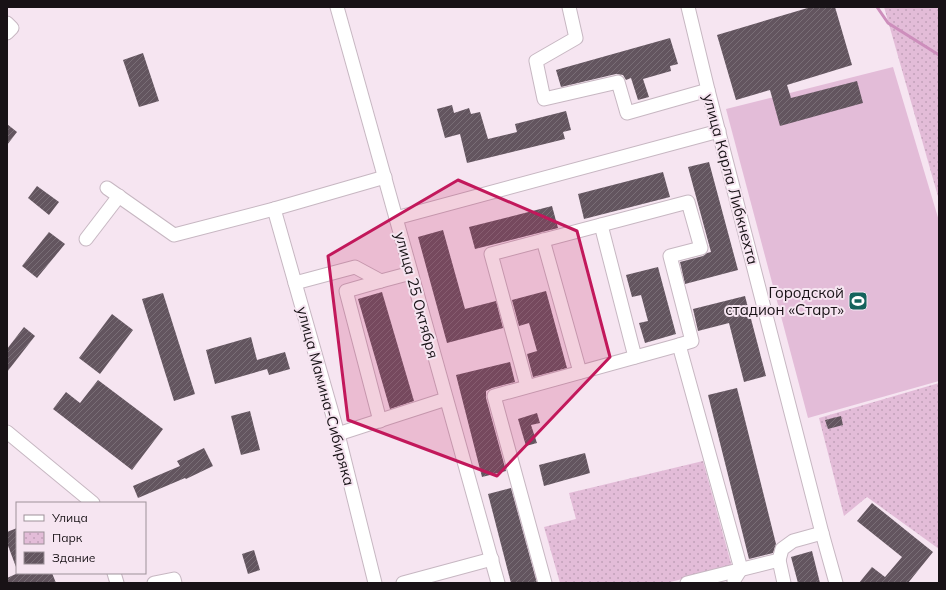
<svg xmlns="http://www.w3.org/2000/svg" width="946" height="590" viewBox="0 0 946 590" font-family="Mulish,sans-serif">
<defs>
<pattern id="park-dots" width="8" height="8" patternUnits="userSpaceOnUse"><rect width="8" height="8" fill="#e3bcd8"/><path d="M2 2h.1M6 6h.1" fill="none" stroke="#c2a1b9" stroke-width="1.8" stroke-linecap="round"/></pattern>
<pattern id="building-hatch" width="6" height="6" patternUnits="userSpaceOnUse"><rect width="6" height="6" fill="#63555f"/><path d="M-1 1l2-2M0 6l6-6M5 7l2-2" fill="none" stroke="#796e76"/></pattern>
</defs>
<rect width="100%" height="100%" fill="#f6e5f1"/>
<path fill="#e3bcd8" d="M893,67L939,221V381L808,418L726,109Z"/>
<g fill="url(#park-dots)">
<path d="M884,7H939V200Z"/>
<path d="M939,383V549L867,497L844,516L819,418Z"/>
<path d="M703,461L732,567L666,583H560L544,527L576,519L569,493Z"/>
</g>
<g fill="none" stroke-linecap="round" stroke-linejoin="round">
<path stroke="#cd8ebc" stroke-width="3" d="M877,7L888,23L939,55"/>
</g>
<g fill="url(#building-hatch)">
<path d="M811,7H835L852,65L787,85L791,98L857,81L863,103L780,126L770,90L736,100L717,35Z"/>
<path d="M670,38L678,64L670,66L671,71L643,79L649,97L638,100L631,78L626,80L623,75L616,74L561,87L556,70Z"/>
<path d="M143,53L159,101L139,107L123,60Z"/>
<path d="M452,105L454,113L469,108L471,114L480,112L488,139L517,132L515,124L566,111L571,130L563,132L565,139L467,163L460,134L445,138L437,109Z"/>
<path d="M7,124L17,132L7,145Z"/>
<path d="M709,162L738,270L685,284L680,262L703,256L707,253L711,252L688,167Z"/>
<path d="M663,172L670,197L584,219L578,194Z"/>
<path d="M37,186L59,202L49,215L28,198Z"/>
<path d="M552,206L558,228L475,249L469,227Z"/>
<path d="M443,230L465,309L496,301L503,328L447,343L418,237Z"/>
<path d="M49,232L65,244L37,278L22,266Z"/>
<path d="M658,267L676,334L645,343L639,323L648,321L641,295L632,297L626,275Z"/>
<path d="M546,291L567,368L533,377L527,354L537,351L529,323L519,326L512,300Z"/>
<path d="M382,292L414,401L390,409L358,299Z"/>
<path d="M163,293L195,394L174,401L142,299Z"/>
<path d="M745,296L766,376L744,382L729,323L698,331L693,309Z"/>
<path d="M112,314L133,330L100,374L79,358Z"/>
<path d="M24,327L35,336L7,372V349Z"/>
<path d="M251,337L257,360L285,352L290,369L269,375L267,369L215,384L206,350Z"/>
<path d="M510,362L515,382L492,388L486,391V398L506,471L482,477L456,375Z"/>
<path d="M98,380L163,429L132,470L53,409L66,392L80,403Z"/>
<path d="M737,388L776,544L773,553L749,559L708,395Z"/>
<path d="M250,411L260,450L241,455L231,416Z"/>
<path d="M537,413L540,423L531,425L537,443L526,446L518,419Z"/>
<path d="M841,416L843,425L828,429L825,420Z"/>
<path d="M204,448L213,466L186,479L185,478L138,498L133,486L180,466L177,461Z"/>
<path d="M585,453L590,473L544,486L539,465Z"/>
<path d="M511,488L537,583H511L488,494Z"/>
<path d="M872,503L933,552L908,583H859L872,567L885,577L902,557L857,521Z"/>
<path d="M17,528V567H16L7,543V532Z"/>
<path d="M254,550L260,570L248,574L242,554Z"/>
<path d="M812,551L820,583H798L791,557Z"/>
<path d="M18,573H52L56,583H7V578Z"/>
</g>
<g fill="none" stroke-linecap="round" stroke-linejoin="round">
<g stroke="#c7b7c2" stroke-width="15">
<g id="minor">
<path d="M337,7L498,583"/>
<path d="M569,7L576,38L536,61L544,99L618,82L627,113L708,90"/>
<path d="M688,7L708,90L822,533L836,583"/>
<path d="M7,23L12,28L7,33"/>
<path d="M107,188L174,235L274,209L385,177"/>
<path d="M274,209L338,434L375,583"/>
<path d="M396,218L719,131"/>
<path d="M601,225L635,357"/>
<path d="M86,239L119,196"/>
<path d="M543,240L580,372"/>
<path d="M295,283L355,267L381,281L411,273"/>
<path d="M527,386L491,254L688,202L701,248L670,256L692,341L679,345"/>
<path d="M380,421L346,291L381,281"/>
<path d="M7,432L93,503"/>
<path d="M338,434L446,399"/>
<path d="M779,560L784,583"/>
<path d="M114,573L117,583"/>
<path d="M154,583L174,579L175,583"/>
<path d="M403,583L492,559"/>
<path d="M545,583L494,396L679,345L741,569L734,580V583"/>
<path d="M687,583L779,560L782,549L793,541L822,533"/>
</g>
</g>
<use href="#minor" stroke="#fff" stroke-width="13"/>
</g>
<path fill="#c2185b" fill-opacity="0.2" stroke="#c2185b" stroke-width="3" stroke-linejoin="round" d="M458,180L577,231L610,357L497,476L348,420L328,256Z"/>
<defs>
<g id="stadium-square" transform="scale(1)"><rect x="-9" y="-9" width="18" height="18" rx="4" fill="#15635c" stroke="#f6e5f1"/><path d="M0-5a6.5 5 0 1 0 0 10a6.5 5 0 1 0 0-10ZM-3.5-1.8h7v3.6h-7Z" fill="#fff"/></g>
</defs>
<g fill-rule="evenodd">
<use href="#stadium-square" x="858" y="301"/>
</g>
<g text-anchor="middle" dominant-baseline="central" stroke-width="4" stroke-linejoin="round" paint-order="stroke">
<g font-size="15" fill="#181216" stroke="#f6e5f1">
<text transform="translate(731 179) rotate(75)">улица Карла Либкнехта</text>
<text transform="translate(417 295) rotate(75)">улица 25 Октября</text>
<text transform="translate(326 396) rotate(75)">улица Мамина-Сибиряка</text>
</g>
<g font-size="15" fill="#181216" stroke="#f6e5f1" text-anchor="end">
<text x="844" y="292">Городской<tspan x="844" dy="17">стадион «Старт»</tspan></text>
</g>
</g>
<rect width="946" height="590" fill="none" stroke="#181216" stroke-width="16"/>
<rect x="16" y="502" width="130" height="72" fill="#f6e5f1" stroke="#9d9199"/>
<rect x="24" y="515" width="20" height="6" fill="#ffffff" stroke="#9d9199"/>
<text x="52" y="522" font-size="12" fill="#181216">Улица</text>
<rect x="24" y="532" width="20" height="12" fill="url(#park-dots)" stroke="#9d9199"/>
<text x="52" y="542" font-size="12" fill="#181216">Парк</text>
<rect x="24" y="552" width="20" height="12" fill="url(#building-hatch)" stroke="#9d9199"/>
<text x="52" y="562" font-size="12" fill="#181216">Здание</text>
</svg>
